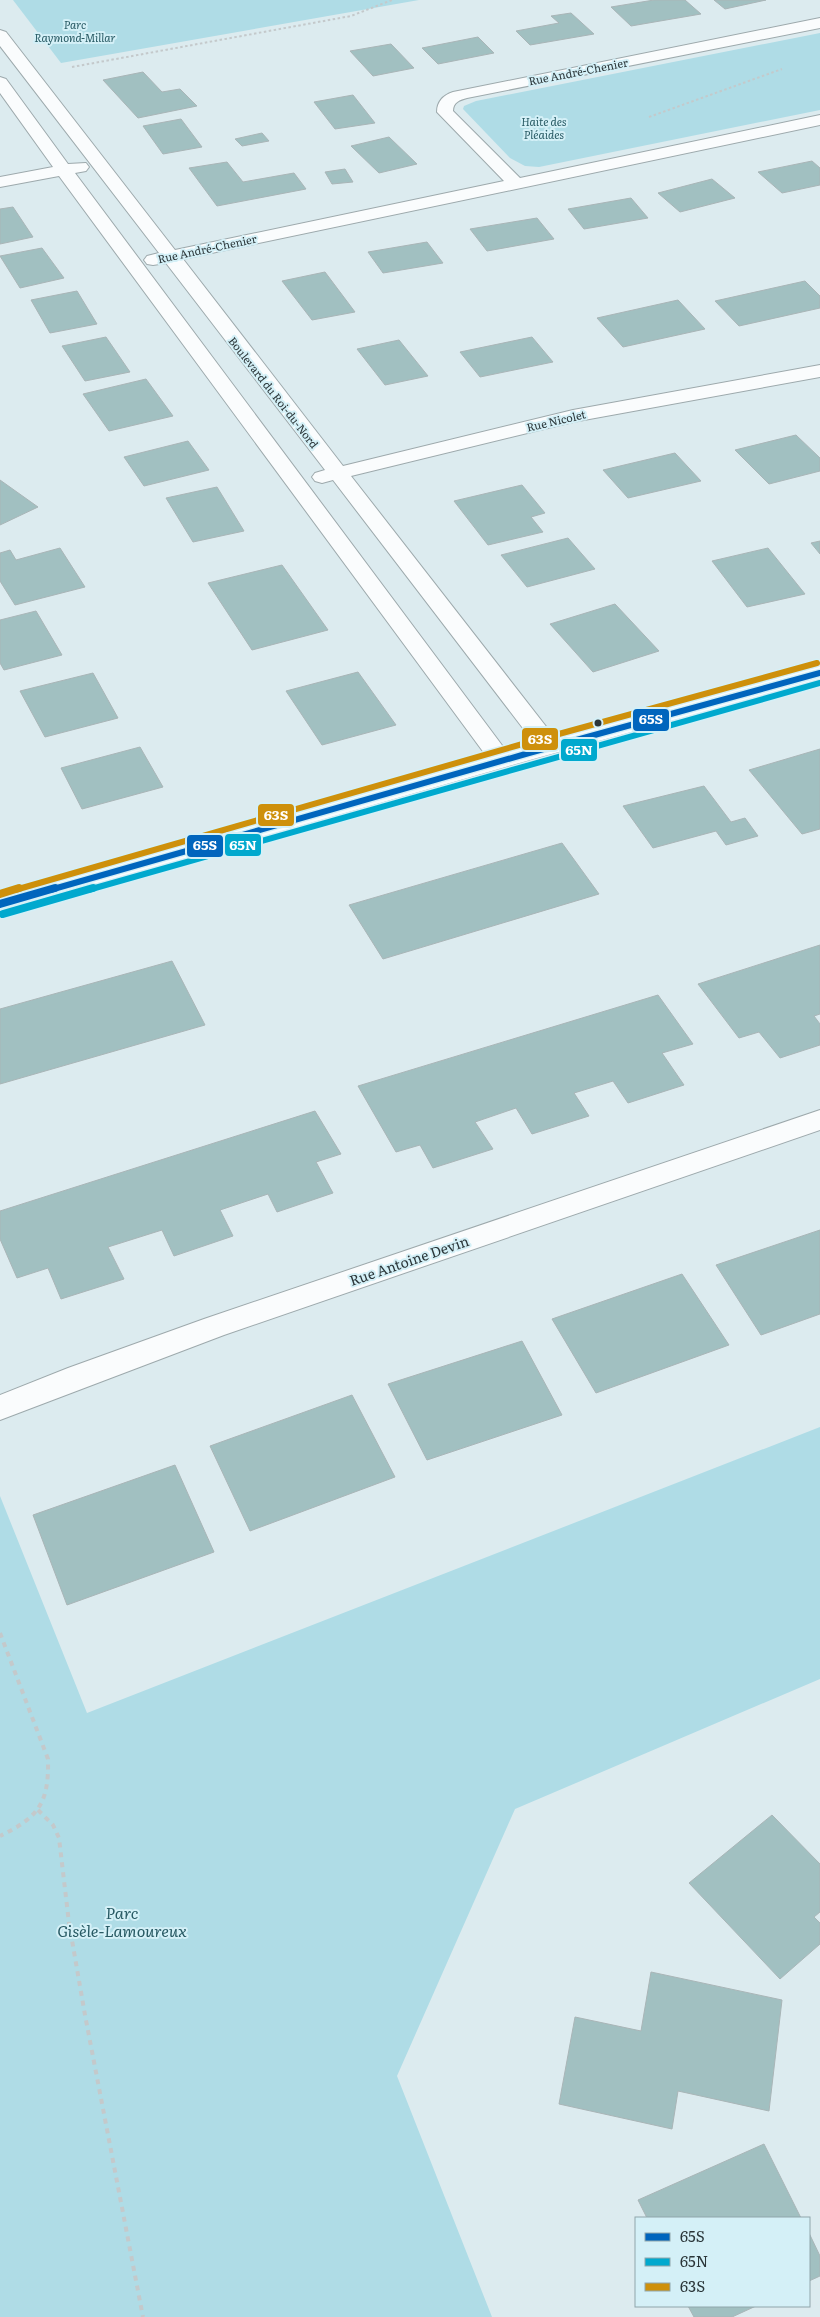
<svg xmlns="http://www.w3.org/2000/svg" width="820" height="2317" viewBox="0 0 820 2317" font-family="Literata,serif">
<rect width="100%" height="100%" fill="#dcebef"/>
<g fill="#afdce6">
<path d="M13,0H419L61,63Z"/>
<path d="M820,33V110L539,167L525,166L510,158L463,109L464,106L476,101Z"/>
<path d="M820,1427V1679L515,1809L397,2076L492,2317H0V1496L87,1713Z"/>
</g>
<g fill="#a1c0c1" stroke="#a9b5b7">
<path d="M654,0H685L701,14L631,26L611,7Z"/>
<path d="M714,0H766L725,9Z"/>
<path d="M571,13L594,34L530,45L516,31L559,23L551,16Z"/>
<path d="M478,37L494,53L438,64L422,48Z"/>
<path d="M391,44L414,68L373,76L350,51Z"/>
<path d="M143,72L162,92L180,89L197,106L138,118L103,80Z"/>
<path d="M353,95L375,123L335,129L314,102Z"/>
<path d="M181,119L202,147L163,154L143,126Z"/>
<path d="M262,133L269,141L242,146L235,139Z"/>
<path d="M389,137L417,164L379,173L351,146Z"/>
<path d="M812,161L820,168V185L782,193L758,172Z"/>
<path d="M227,162L243,182L294,173L306,189L217,206L189,168Z"/>
<path d="M345,169L353,182L332,184L325,172Z"/>
<path d="M712,179L735,198L680,212L658,193Z"/>
<path d="M631,198L648,218L584,229L568,209Z"/>
<path d="M13,207L33,237L0,244V209Z"/>
<path d="M537,218L554,239L487,251L470,229Z"/>
<path d="M427,242L443,263L383,273L368,252Z"/>
<path d="M42,248L64,278L20,288L0,256Z"/>
<path d="M325,272L355,312L312,320L282,281Z"/>
<path d="M805,281L820,296V308L739,326L715,301Z"/>
<path d="M77,291L97,324L50,333L31,300Z"/>
<path d="M678,300L705,329L623,347L597,318Z"/>
<path d="M106,337L130,372L85,381L62,346Z"/>
<path d="M532,337L553,362L480,377L460,352Z"/>
<path d="M399,340L428,376L385,385L357,349Z"/>
<path d="M146,379L173,416L109,431L83,394Z"/>
<path d="M796,435L820,458V471L769,484L735,450Z"/>
<path d="M188,441L209,470L144,486L124,457Z"/>
<path d="M675,453L701,481L628,498L603,470Z"/>
<path d="M0,480L38,507L0,525Z"/>
<path d="M522,485L545,513L531,517L543,532L488,545L454,501Z"/>
<path d="M217,487L244,531L193,542L166,498Z"/>
<path d="M568,538L595,569L527,587L501,555Z"/>
<path d="M820,541V554L811,543Z"/>
<path d="M60,548L85,587L15,605L0,581V553L10,550L16,560Z"/>
<path d="M768,548L805,594L747,607L712,561Z"/>
<path d="M282,565L328,630L252,650L208,583Z"/>
<path d="M615,604L659,651L593,672L550,624Z"/>
<path d="M36,611L62,655L4,670L0,663V620Z"/>
<path d="M358,672L396,725L322,745L286,691Z"/>
<path d="M93,673L118,718L45,737L20,691Z"/>
<path d="M140,747L163,787L82,809L61,768Z"/>
<path d="M820,749V829L802,834L749,770Z"/>
<path d="M704,786L731,822L745,818L758,836L726,845L716,831L653,848L623,806Z"/>
<path d="M562,843L599,894L383,959L349,905Z"/>
<path d="M820,945V1014L814,1016L820,1024V1045L780,1058L759,1032L739,1038L698,984Z"/>
<path d="M172,961L205,1025L0,1084V1009Z"/>
<path d="M658,995L693,1044L662,1053L684,1085L628,1103L613,1081L574,1093L589,1116L532,1134L516,1108L475,1122L493,1149L433,1168L420,1145L396,1152L358,1086Z"/>
<path d="M315,1111L341,1154L316,1162L333,1193L277,1212L268,1194L220,1210L233,1236L174,1256L162,1230L108,1247L124,1279L61,1299L48,1268L17,1278L0,1239V1211Z"/>
<path d="M820,1230V1314L761,1335L716,1265Z"/>
<path d="M682,1274L729,1345L596,1393L552,1319Z"/>
<path d="M522,1341L562,1415L427,1460L388,1384Z"/>
<path d="M352,1395L395,1477L250,1531L210,1446Z"/>
<path d="M175,1465L214,1552L67,1605L33,1515Z"/>
<path d="M772,1815L820,1864V1912L814,1917L820,1923V1944L780,1979L689,1883Z"/>
<path d="M651,1972L782,2000L769,2111L678,2091L672,2129L559,2104L575,2017L641,2031Z"/>
<path d="M764,2144L801,2218H647L638,2200Z"/>
<path d="M809,2233L820,2256V2276L809,2281Z"/>
<path d="M688,2306H756L732,2317H694Z"/>
</g>
<g fill="none" stroke-linecap="round" stroke-linejoin="round">
<g stroke="#9da9ac" stroke-width="2">
<g id="minor">
<path d="M820,18V28L467,98C460,100 453,102 453,111L520,178L820,115V125L183,259L343,466L573,410L820,365V377L573,422L351,476L555,738L820,666V680L537,758L0,912V896L487,757L59,176L0,187V177L53,167L0,93V77L6,79L68,164L86,163L89,167L86,171L75,173L507,752L535,744L333,480L322,483L315,481L312,477L315,473L325,470L166,263L153,265L147,264L144,260L147,256L159,253L0,46V30L6,32L175,250L504,181L437,112C437,101 444,95 453,92Z"/>
<path d="M820,1110V1130L224,1335L0,1420V1395L68,1368L204,1319Z"/>
</g>
</g>
<g stroke="#c4c9cb" stroke-width="2" stroke-dasharray="2.5 2.5" stroke-linecap="butt">
<path d="M72,67L351,16L392,0"/>
<path d="M649,117L782,69"/>
</g>
<g stroke="#c4c9cb" stroke-width="4" stroke-dasharray="5 5" stroke-linecap="butt">
<path d="M0,1633L48,1759C49,1803 39,1817 0,1836"/>
<path d="M38,1810L53,1825L59,1838L69,1923L85,2015L143,2317"/>
</g>
<use href="#minor" fill="#fafcfd" fill-rule="evenodd"/>
<g stroke="#d4f0f7" stroke-width="9">
<path id="bus-1-far1" d="M50,890L529,753L820,673"/>
</g>
<g stroke="#d4f0f7" stroke-width="11">
<path id="bus-1" d="M0,904L55,888"/>
</g>
<g stroke="#d4f0f7" stroke-width="9">
<path id="bus-2-far1" d="M88,890L820,683"/>
</g>
<g stroke="#d4f0f7" stroke-width="11">
<path id="bus-2" d="M3,914L93,888"/>
</g>
<g stroke="#d4f0f7" stroke-width="9">
<path id="bus-3-far1" d="M15,890L526,743L817,663"/>
</g>
<g stroke="#d4f0f7" stroke-width="11">
<path id="bus-3" d="M0,894L19,888"/>
</g>
<use href="#bus-1-far1" stroke="#0065bd" stroke-width="6"/>
<use href="#bus-1" stroke="#0065bd" stroke-width="8"/>
<use href="#bus-2-far1" stroke="#00a9ce" stroke-width="6"/>
<use href="#bus-2" stroke="#00a9ce" stroke-width="8"/>
<use href="#bus-3-far1" stroke="#ce900b" stroke-width="6"/>
<use href="#bus-3" stroke="#ce900b" stroke-width="8"/>
</g>
<circle fill="#2b3639" stroke="#d4f0f7" stroke-width="2" cx="598" cy="723" r="4.5"/>
<g text-anchor="middle" dominant-baseline="central" stroke-width="4" stroke-linejoin="round" paint-order="stroke">
<g font-size="11" font-style="italic" fill="#285a64" stroke="#d4f0f7">
<text x="75" y="24">Parc<tspan x="75" dy="13">Raymond-Millar</tspan></text>
<text x="544" y="121">Haite des<tspan x="544" dy="13">Pléaides</tspan></text>
</g>
<g font-size="11" fill="#2b3639" stroke="#d4f0f7">
<text transform="translate(578 71) rotate(-11)">Rue André-Chenier</text>
<text transform="translate(207 248) rotate(-12)">Rue André-Chenier</text>
<text transform="translate(274 392) rotate(52)">Boulevard du Roi-du-Nord</text>
<text transform="translate(556 420) rotate(-13)">Rue Nicolet</text>
</g>
<g font-size="14" fill="#2b3639" stroke="#d4f0f7">
<text transform="translate(409 1260) rotate(-19)">Rue Antoine Devin</text>
</g>
<g font-size="16" font-style="italic" fill="#285a64" stroke="#d4f0f7">
<text x="122" y="1912">Parc<tspan x="122" dy="18">Gisèle-Lamoureux</tspan></text>
</g>
</g>
<g stroke="#d4f0f7" stroke-width="2">
<rect x="632" y="708" width="38" height="24" rx="5" fill="#0065bd"/>
<rect x="521" y="727" width="38" height="24" rx="5" fill="#ce900b"/>
<rect x="560" y="738" width="38" height="24" rx="5" fill="#00a9ce"/>
<rect x="257" y="803" width="38" height="24" rx="5" fill="#ce900b"/>
<rect x="224" y="833" width="38" height="24" rx="5" fill="#00a9ce"/>
<rect x="186" y="834" width="38" height="24" rx="5" fill="#0065bd"/>
</g>
<g font-size="14" text-anchor="middle" font-weight="bold" fill="#fff">
<text x="651" y="724">65S</text>
<text x="540" y="744">63S</text>
<text x="579" y="755">65N</text>
<text x="276" y="820">63S</text>
<text x="243" y="850">65N</text>
<text x="205" y="850">65S</text>
</g>
<rect x="635" y="2217" width="175" height="90" fill="#d4f0f7" stroke="#90a6ab"/>
<rect x="645" y="2233" width="25" height="8" fill="#0065bd" stroke="#90a6ab"/>
<text x="680" y="2242" font-size="15" fill="#2b3639">65S</text>
<rect x="645" y="2258" width="25" height="8" fill="#00a9ce" stroke="#90a6ab"/>
<text x="680" y="2267" font-size="15" fill="#2b3639">65N</text>
<rect x="645" y="2283" width="25" height="8" fill="#ce900b" stroke="#90a6ab"/>
<text x="680" y="2292" font-size="15" fill="#2b3639">63S</text>
</svg>
